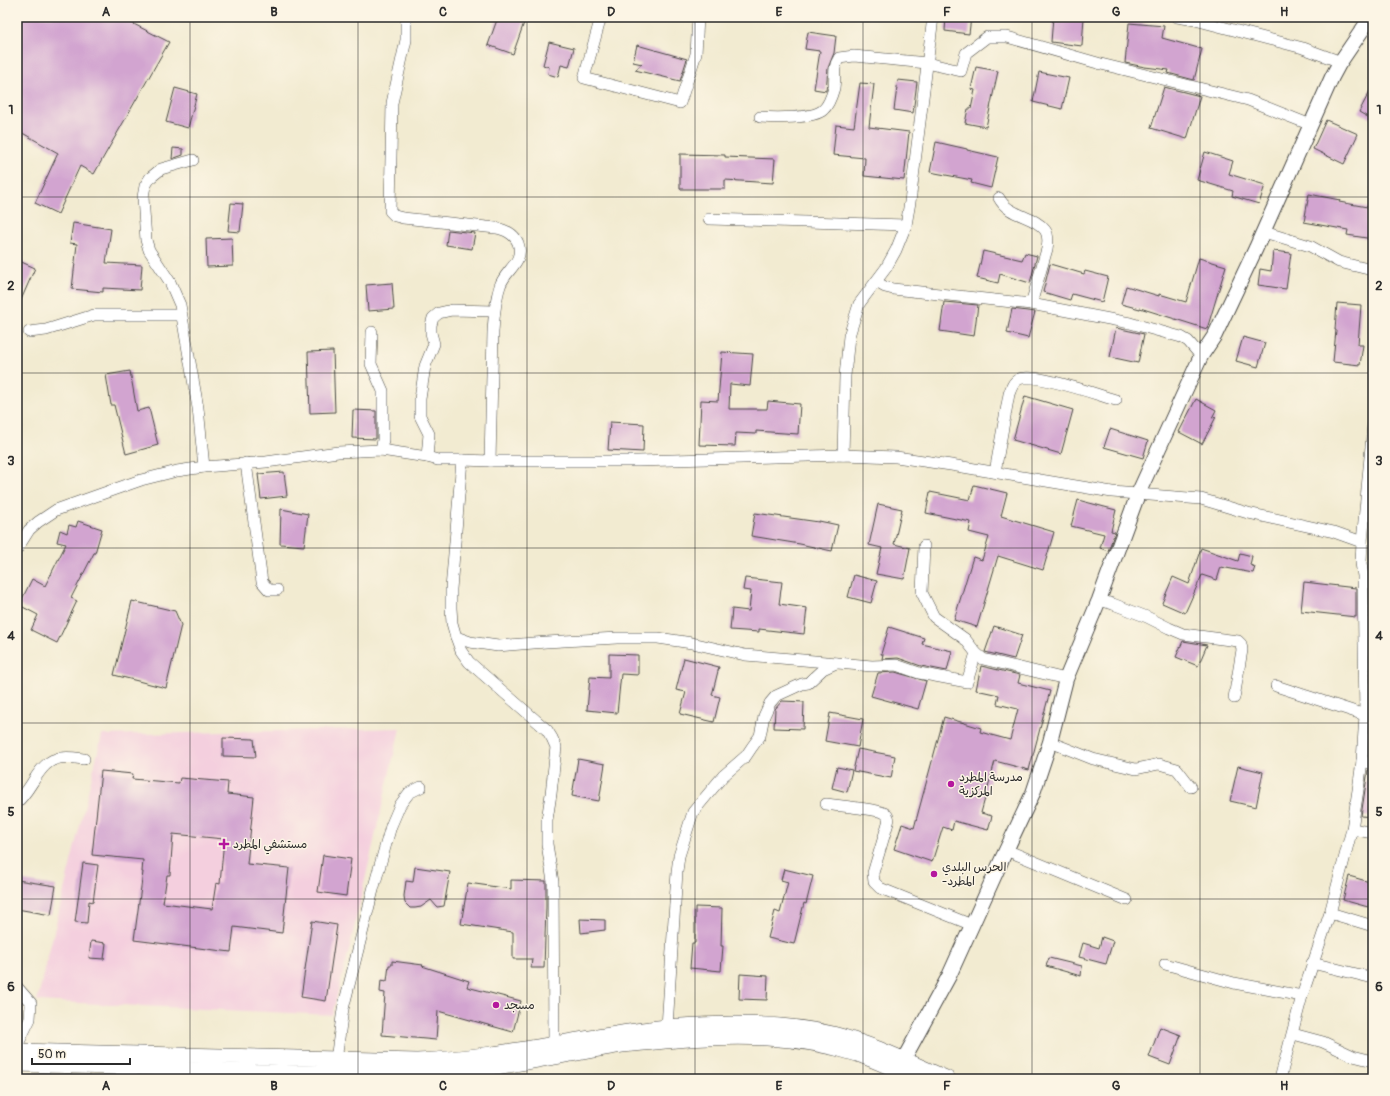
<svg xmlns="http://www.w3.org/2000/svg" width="1390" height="1096" viewBox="0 0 1390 1096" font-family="Pangolin,'Playpen Sans Arabic',sans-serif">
<rect width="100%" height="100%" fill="#fcf5e5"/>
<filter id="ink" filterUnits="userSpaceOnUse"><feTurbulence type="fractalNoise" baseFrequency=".025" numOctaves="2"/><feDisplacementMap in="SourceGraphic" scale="8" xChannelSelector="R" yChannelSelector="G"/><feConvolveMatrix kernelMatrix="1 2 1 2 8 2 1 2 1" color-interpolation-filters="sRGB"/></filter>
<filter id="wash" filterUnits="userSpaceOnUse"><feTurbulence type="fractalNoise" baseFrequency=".012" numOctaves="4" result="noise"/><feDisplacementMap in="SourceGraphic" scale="16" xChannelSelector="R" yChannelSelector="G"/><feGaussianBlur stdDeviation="0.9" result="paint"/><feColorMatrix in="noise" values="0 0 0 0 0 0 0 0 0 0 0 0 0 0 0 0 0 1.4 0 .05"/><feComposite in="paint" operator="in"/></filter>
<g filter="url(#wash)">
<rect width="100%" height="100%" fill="#f2ebd1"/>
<path fill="#f4cfde" d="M400,728L348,954L332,1015L37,1001L102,735Z"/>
<g id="blocks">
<g fill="#d2a4d0" fill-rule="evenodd">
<path d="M17,17H120L169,42L94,174L80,166L58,214L35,203L58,153L17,130Z"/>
<path d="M498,17H526L513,54L488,45Z"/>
<path d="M946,17H971L969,34L945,31Z"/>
<path d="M1053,17H1084L1082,46L1051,42Z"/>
<path d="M1129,23L1164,26L1162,38L1202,49L1194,80L1168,73L1169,70L1145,67L1125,63Z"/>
<path d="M808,32L836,36L834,53L828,68L826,91L814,89L820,51L805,49Z"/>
<path d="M549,42L574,48L569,67L561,65L558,77L548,74L549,67L543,65Z"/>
<path d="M637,45L687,59L680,81L635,70L642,64L633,62Z"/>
<path d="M976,67L998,71L986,127L965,123L968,109H971L975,90L971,89Z"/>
<path d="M1039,72L1069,78L1062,109L1033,102Z"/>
<path d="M898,80L917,82L913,113L894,110Z"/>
<path d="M860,83L874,84L869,127L909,132L904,180L864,176L865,158L833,155L836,125L854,127Z"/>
<path d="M1373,85V120L1359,112Z"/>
<path d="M1164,87L1200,96L1187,139L1151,128Z"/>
<path d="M175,88L197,94L188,128L166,122Z"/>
<path d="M1326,120L1358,134L1344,164L1313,149Z"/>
<path d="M936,142L967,149V150L998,157L991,188L971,183L972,180L930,172Z"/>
<path d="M173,148L183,149V155L172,159Z"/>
<path d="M1205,152L1233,161L1229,174L1265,185L1259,204L1232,196L1233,191L1197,180Z"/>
<path d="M680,154L725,155V157L775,159L773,183L725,180V189H680Z"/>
<path d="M1309,194L1340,200L1339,202L1373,208V239L1347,235L1348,230L1304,222Z"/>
<path d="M231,203L243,204L240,232L228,231Z"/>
<path d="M73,223L111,229L106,263L142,265L140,290L103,288V292L72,289L77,244L70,243Z"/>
<path d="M448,230L475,233L472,249L446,245Z"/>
<path d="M232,238L233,266L207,267L206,239Z"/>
<path d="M983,251L1022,260L1025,253L1037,256L1030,283L1000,274L998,283L977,278Z"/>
<path d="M1273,251L1291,253L1286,289L1258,285L1260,269L1271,271Z"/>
<path d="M1199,258L1226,266L1207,329L1140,308V309L1121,304L1126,286L1159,296V294L1186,302Z"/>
<path d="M17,260L35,268L17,309Z"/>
<path d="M1050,264L1084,274L1085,271L1108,277L1102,302L1072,294L1070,300L1043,292Z"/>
<path d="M392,283L394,309L368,311L366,285Z"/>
<path d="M944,302L978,305L974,336L940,331Z"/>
<path d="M1337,303L1361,305L1358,345H1363L1360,365L1333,362L1336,330H1335Z"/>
<path d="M1012,309L1035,312L1028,338L1007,333Z"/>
<path d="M1116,328L1144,334L1138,363L1110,357Z"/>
<path d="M1243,337L1265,343L1258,367L1236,361Z"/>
<path d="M333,351L335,412L310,413L308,352Z"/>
<path d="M722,352L753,354L750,386L730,384L729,409H767L768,401L800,404L798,434L756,431V434L736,433L735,446L699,445L701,400L718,401Z"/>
<path d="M130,371L137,411L149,408L158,445L126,454L114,405H111L106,375Z"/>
<path d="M1025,396L1073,410L1061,454L1013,440Z"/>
<path d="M1196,399L1216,410L1212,418L1216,417L1202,444L1179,432Z"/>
<path d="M353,410L376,411V439L352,438Z"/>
<path d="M610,422L644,424L643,452L608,450Z"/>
<path d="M1110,429L1148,441L1143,458L1104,447Z"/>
<path d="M284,472L287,496L261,499L258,474Z"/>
<path d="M974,485L1007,493L1001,516L1054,532L1043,570L998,556L977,627L954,620L973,557L982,560L989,537L969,532L971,522L926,513L930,492L970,500Z"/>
<path d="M1078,500L1116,510L1111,531L1115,532L1108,551L1100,548L1104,534L1071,526Z"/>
<path d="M878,504L902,509L894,544L910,548L904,579L876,574L882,548L869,545Z"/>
<path d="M281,509L308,514L304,546L280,544Z"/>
<path d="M755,513L819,522V521L838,525L832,551L800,544L751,536Z"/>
<path d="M78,521L102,529L95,553H94L71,598L77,601L57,643L31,630L38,615L19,605L32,579L45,586L66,544L57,542L60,530L67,533L69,525L76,527Z"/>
<path d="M1201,548L1238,561L1240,553L1252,556L1250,565L1255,567L1253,573L1221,567L1217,580L1202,575L1185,613L1162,603L1173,577L1189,584Z"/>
<path d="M854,575L877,581L871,603L848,597Z"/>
<path d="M745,578L782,582L779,604L807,608L804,634L759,629V632L730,630L732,609L749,611L751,591L743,590Z"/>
<path d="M1304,582L1356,588V617L1301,611Z"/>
<path d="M132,601L175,611L181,625L166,688L114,675Z"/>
<path d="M994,626L1022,635L1014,659L985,652Z"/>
<path d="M889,627L924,638L922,644L952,651L947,671L921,666L898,658L882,659L883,654H881Z"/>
<path d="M1183,641L1207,645L1198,666L1176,657Z"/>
<path d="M609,654L638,655V675L621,674L617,713L587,710L590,677L609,678Z"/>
<path d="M684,658L719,667L712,695L720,697L714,722L680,714L686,692L676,690Z"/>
<path d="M981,666L1020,675L1018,683L1050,691L1029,770L995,761L981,813L992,816L988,830L954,821L952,830L943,827L932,862L894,849L902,824L914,828L944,717L981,728L980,732L1010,740L1018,709L997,704L999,695L976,690Z"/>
<path d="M895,672L926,681L918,709L871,696L878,673Z"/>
<path d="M782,701L804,702L803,729L774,728L775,709Z"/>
<path d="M830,713L863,719L858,747L825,741Z"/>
<path d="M223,738L254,739L256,757L223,756Z"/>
<path d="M858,749L895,756L891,778L853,771Z"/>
<path d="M578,759L605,764L599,801L572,796Z"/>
<path d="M1238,766L1263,772L1256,807L1230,801Z"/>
<path d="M837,767L852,770L847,792L832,788Z"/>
<path d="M1368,770L1373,771V817L1361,816Z"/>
<path d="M101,771L133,774L132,779L179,783L180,778L228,782L227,794L254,797L247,864L289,868L282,933L234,927L231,952L134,940L143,872H142L143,860L92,855ZM173,834L224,839L220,884L216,883L212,909L163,903L167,875H170Z"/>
<path d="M323,855L351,859L346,896L318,892Z"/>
<path d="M83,863L98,865L93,902L89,901L87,923L75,922Z"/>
<path d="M415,867L450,872L444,906L437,907L431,900L421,907L415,908H410L405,903L404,896L406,881L413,882Z"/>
<path d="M784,869L813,876L806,904L804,903L794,944L768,938L775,911L780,913L788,882L781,880Z"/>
<path d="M1349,876L1373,883V890L1368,907L1343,900Z"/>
<path d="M17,880L56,886L51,915L17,909Z"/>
<path d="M511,880L546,881V907L544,968H531L532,959H513V932L461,924L468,883L511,889Z"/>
<path d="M695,907L722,908L721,946H723L721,971L690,968L692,943H695Z"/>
<path d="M580,919L605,920V930L581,933Z"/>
<path d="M312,921L337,925L326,1001L301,997Z"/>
<path d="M1102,937L1113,941L1106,964L1079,957L1083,943L1099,948Z"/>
<path d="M91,941L106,943L104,959L89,958Z"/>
<path d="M1049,958L1082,966L1081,976L1046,966Z"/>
<path d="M392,961L423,965L422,966L469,981L467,987L521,1001L513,1032L438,1011L436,1040L382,1035L385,993L380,992L381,980L387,981L389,965H392Z"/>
<path d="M740,974L768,976L767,1000L739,999Z"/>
<path d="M1160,1027L1181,1035L1170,1065L1149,1057Z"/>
</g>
</g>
</g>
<g filter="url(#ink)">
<use href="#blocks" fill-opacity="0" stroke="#494844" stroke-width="1"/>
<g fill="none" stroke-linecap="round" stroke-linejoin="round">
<g stroke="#494844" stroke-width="12">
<g id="minor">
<path d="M406,17V40L392,103L390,211L395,216L403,218L496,228C505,230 514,233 518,243C525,262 505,270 500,286C495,301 494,316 493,332L490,461"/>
<path d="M601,17L584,78L680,103L696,54L698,17"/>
<path d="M1177,17L1195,20L1303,48L1341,62"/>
<path d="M760,117C773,118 813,119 823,110C829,105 832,95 834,88C836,76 832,69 839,58L854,56L927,63L961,71L966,53L987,37H1007L1101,64L1248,100L1311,125"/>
<path d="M193,160L161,169L150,178L145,186L143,197L146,240L149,250L170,282L180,305L198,408L204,467"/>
<path d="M999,198C1009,217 1034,215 1045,230C1049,235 1048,243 1047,249L1031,304"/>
<path d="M709,219L906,225"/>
<path d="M1264,232L1310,246L1339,262L1368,269L1373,268"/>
<path d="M876,282L885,287L893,289L1031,304L1130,323L1181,337L1188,341L1201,356"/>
<path d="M29,332L46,330L94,315H181"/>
<path d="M372,332L371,364L383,391V440L381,450"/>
<path d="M843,455L845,376L849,336L859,304L886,268L896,250L906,225L910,202L933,17"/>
<path d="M427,457L429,434L420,416V399L425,366L434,344L431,333V325L433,318L439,313L452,310L494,311"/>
<path d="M462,460L451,589V608L452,623L456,637L461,651L469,662L547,730L552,738L556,747L551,794L547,820V844L553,882L554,1043"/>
<path d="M246,463L262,582L269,590H277"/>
<path d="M995,472L1009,394C1011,388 1013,382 1019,379C1034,372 1098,395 1116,400"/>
<path d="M1362,542L1373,425"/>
<path d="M924,546L922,593L934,617L965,639L976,653L983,659L1066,679"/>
<path d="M17,549L29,530L38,522L56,510L141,480L177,471L204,467L266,462L338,452L381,450L427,457L438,460H462L490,461H638L843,455L896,457L951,465L1112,492L1201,499L1248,513L1334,532L1362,542L1361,563L1363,576L1365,715L1362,761L1358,790L1352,829L1330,913L1302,996L1280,1079"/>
<path d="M1099,600L1113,604L1147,617L1169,628L1183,634L1238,641L1241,644L1242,650L1234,698"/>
<path d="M456,637L470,642L498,646L546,642L617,638H658L692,643L745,655L872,666L896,665L919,673L967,682L976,653"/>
<path d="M1276,686L1365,715"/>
<path d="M1050,742L1093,759L1110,763L1136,769L1159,764L1177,769L1191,787"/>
<path d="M1362,761L1373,764"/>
<path d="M17,802C31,791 38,764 56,759C64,756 76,758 84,759"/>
<path d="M826,804C837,806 880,809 886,814C889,817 889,820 888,823L873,873L874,882L880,888L972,925"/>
<path d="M1352,829L1373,833"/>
<path d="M1006,850L1127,900"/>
<path d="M1330,913L1373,926"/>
<path d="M1312,963L1373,978"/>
<path d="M1165,964L1234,983L1302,996"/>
<path d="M17,987L31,1003L30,1019L17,1046"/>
<path d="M667,1027L677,872L679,856L693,812L723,776L746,756L752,747L760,736L764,716L770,703L776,696L802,684L808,683L823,669L836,663"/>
<path d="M1293,1034L1323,1042L1353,1056L1373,1061"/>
<path d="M336,1060L343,1009L373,890L391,826L400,805L409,793L421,787"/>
</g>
</g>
<g stroke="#494844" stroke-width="16">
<path id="tertiary" d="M893,1079L949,976L1002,859L1033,793L1050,742L1066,679L1099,600L1138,494L1201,356L1215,335L1256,248L1332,77L1339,64L1371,17"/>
</g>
<g stroke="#494844" stroke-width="16">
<g id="secondary">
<path d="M17,1051L417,1061C495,1058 572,1039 650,1029C677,1025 704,1025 731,1024C766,1024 799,1026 833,1034C873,1044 911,1063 948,1079"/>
<path d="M17,1064C116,1067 215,1071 313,1073C353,1073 393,1075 432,1073C495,1071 559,1055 622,1045C639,1043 658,1042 676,1040C736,1035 798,1035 857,1054C877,1061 896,1070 916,1079"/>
</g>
</g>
<use href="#minor" stroke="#fff" stroke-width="11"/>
<use href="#tertiary" stroke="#fff" stroke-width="14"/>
<use href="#secondary" stroke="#fff" stroke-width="15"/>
</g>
</g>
<path fill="none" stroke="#2b2b2b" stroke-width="1" stroke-opacity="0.55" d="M190,17V1079M358,17V1079M527,17V1079M695,17V1079M863,17V1079M1032,17V1079M1200,17V1079M17,197H1373M17,373H1373M17,548H1373M17,723H1373M17,899H1373"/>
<g fill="#b5179e" stroke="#fcf5e5" stroke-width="1.5">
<circle cx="951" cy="784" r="4"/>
<path d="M222 838h4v4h4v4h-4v4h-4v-4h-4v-4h4z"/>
<circle cx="934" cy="874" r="4"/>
<circle cx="496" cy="1005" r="4"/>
</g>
<g text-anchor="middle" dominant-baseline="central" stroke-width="3" stroke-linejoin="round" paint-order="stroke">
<g font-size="12" fill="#2b2b2b" stroke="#fcf5e5" text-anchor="start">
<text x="959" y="777">مدرسة المطرد<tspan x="959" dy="14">المركزية</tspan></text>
<text x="233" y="844">مستشفي المطرد</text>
<text x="942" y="867">الحرس البلدي<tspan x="942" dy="14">-المطرد</tspan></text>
<text x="504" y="1005">مسجد</text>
</g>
</g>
<rect width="1390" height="1096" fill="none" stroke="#fcf5e5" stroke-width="44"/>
<path d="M32 1058v6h98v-6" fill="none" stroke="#2b2b2b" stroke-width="2"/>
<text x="38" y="1058" font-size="12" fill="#2b2b2b" stroke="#fcf5e5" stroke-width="3" paint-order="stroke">50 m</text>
<rect x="22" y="22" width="1346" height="1052" fill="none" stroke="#2b2b2b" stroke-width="1.5"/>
<g font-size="13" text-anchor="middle" font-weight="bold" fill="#2b2b2b">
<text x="106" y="16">A</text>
<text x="274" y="16">B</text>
<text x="443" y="16">C</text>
<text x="611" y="16">D</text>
<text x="779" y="16">E</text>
<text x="947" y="16">F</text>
<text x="1116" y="16">G</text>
<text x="1284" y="16">H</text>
<text x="11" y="114">1</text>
<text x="1379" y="114">1</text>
<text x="11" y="290">2</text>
<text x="1379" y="290">2</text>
<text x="11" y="465">3</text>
<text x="1379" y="465">3</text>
<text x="11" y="640">4</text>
<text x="1379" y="640">4</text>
<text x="11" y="816">5</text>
<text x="1379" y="816">5</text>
<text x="11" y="991">6</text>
<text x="1379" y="991">6</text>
<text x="106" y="1090">A</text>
<text x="274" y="1090">B</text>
<text x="443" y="1090">C</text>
<text x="611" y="1090">D</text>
<text x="779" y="1090">E</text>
<text x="947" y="1090">F</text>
<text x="1116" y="1090">G</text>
<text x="1284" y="1090">H</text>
</g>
</svg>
